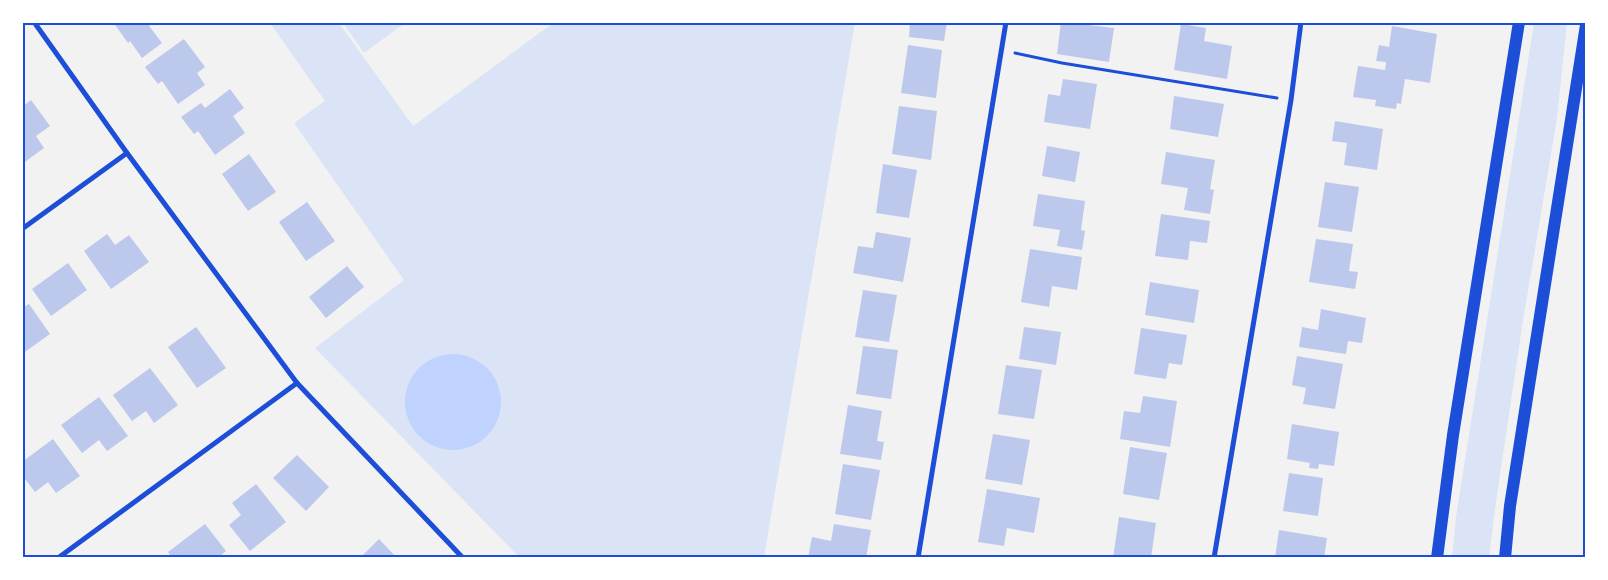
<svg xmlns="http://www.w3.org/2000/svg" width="1608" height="580" viewBox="0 0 1608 580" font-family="'Times New Roman',serif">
<rect width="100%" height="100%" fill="#f2f2f2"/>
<g fill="#dbe4f7">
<path d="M270,23H339L413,126L553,23H855L764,557H519L315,348L404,280L294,123L325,101Z"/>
<path d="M343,23H405L364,53Z"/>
<path d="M1534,23H1567L1557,118L1522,327L1496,502L1489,557H1452L1456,517Z"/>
</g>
<circle fill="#bfd3fe" cx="453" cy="402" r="48"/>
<g fill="#bdc9ec">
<path d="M113,22H154L149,26L162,43L142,58L130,41L128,43Z"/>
<path d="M910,22H947L944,41L909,37Z"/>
<path d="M1061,22H1088V25L1114,28L1109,62L1057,54Z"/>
<path d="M1181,24L1206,28L1204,41L1232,46L1227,79L1174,70Z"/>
<path d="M1392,26L1437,34L1430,83L1405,79L1401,104L1397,103L1396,109L1375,106L1376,100L1353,97L1358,66L1385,70L1386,62L1376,61L1379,45L1389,47Z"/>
<path d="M184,39L205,67L197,73L205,85L178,104L162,81L158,84L145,67Z"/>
<path d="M908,45L942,50L936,98L901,93Z"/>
<path d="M1063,79L1097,84L1090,129L1044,122L1048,94L1060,96Z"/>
<path d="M230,89L244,108L233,116L245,133L215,155L198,131L194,134L181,117L201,103L205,108Z"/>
<path d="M1174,96L1224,104L1218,137L1170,129Z"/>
<path d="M31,100L50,126L36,136L44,148L22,164V107Z"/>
<path d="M899,106L937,111L931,160L892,154Z"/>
<path d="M1335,121L1383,129L1377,170L1344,165L1347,143L1332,141Z"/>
<path d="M1047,146L1080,152L1075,182L1042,176Z"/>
<path d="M1166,152L1215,160L1210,189L1214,190L1210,214L1184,210L1188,188L1161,184Z"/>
<path d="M249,154L276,192L248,211L222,174Z"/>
<path d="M883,164L917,170L909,218L876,213Z"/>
<path d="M1325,182L1359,187L1352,232L1318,227Z"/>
<path d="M1038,194L1085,201L1081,230L1085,231L1082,250L1057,246L1060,230L1033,226Z"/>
<path d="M307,202L335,241L306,261L279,222Z"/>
<path d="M1161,214L1210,221L1207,243L1190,241L1188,260L1155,256Z"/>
<path d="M876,232L911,238L903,282L853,273L858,246L873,248Z"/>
<path d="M107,234L115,245L129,235L149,262L111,289L84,251Z"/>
<path d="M1316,239L1353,244L1349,271L1358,272L1355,289L1309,282Z"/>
<path d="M1030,249L1082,257L1077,290L1052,286L1049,307L1021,302Z"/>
<path d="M68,263L87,290L51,316L32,289Z"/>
<path d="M347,266L364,287L326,318L309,297Z"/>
<path d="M1150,282L1199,290L1194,323L1145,315Z"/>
<path d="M863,290L897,295L889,342L855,337Z"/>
<path d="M29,304L50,334L22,354V308Z"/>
<path d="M1321,309L1366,318L1362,343L1348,341L1346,354L1299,347L1302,327L1318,330Z"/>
<path d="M196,327L226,368L197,388L168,347Z"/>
<path d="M1024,327L1061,332L1056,365L1019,359Z"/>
<path d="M1141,328L1187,335L1182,365L1169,363L1166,379L1134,374Z"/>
<path d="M863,346L898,350L891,399L856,394Z"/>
<path d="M1297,356L1343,364L1335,409L1303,404L1306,388L1292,385Z"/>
<path d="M1006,365L1042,370L1034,419L998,414Z"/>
<path d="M150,368L178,405L154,423L146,411L132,421L113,395Z"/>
<path d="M1143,396L1177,401L1170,447L1120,439L1124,411L1140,413Z"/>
<path d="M99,397L128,436L107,451L99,440L82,453L61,425Z"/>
<path d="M848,405L882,411L877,441L884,442L881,460L840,454Z"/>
<path d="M1292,424L1339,432L1334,466L1319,464L1318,469L1309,468L1310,463L1287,459Z"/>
<path d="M993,434L1030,440L1022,485L985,479Z"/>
<path d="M53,439L80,476L56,493L48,482L35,492L22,475V462Z"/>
<path d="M1130,447L1167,453L1159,500L1123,494Z"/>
<path d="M297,455L329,487L306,511L273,478Z"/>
<path d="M843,464L880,470L871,520L835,514Z"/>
<path d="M1289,473L1323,478L1318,516L1283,511Z"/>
<path d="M256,484L286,522L250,551L229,525L241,515L232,503Z"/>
<path d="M987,489L1040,498L1034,533L1007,528L1004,546L978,542Z"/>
<path d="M1119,517L1156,523L1151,558H1113Z"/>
<path d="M205,524L226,551L218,558H172L168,552Z"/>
<path d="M834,524L871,530L866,558H808L812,537L831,541Z"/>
<path d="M1279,530L1327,538L1324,558H1275Z"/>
<path d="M379,539L397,558H360Z"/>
</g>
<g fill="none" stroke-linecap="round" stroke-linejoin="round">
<path stroke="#1d4ed8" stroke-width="3" d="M1015,53L1062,63L1277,98"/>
<g stroke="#1d4ed8" stroke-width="5">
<path d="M34,22L127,153L297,383L463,558"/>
<path d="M22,229L127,153"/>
<path d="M58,558L297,383"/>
<path d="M918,558L1006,22"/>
<path d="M1214,558L1291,100L1301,22"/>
</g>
<g stroke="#1d4ed8" stroke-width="12">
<path d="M1437,558L1453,435L1519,22"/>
<path d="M1505,558L1510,506L1586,25"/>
</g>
</g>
<rect width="1608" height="580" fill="none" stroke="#ffffff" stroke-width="48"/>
<rect x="24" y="24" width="1560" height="532" fill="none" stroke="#1d4ed8" stroke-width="2"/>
</svg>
